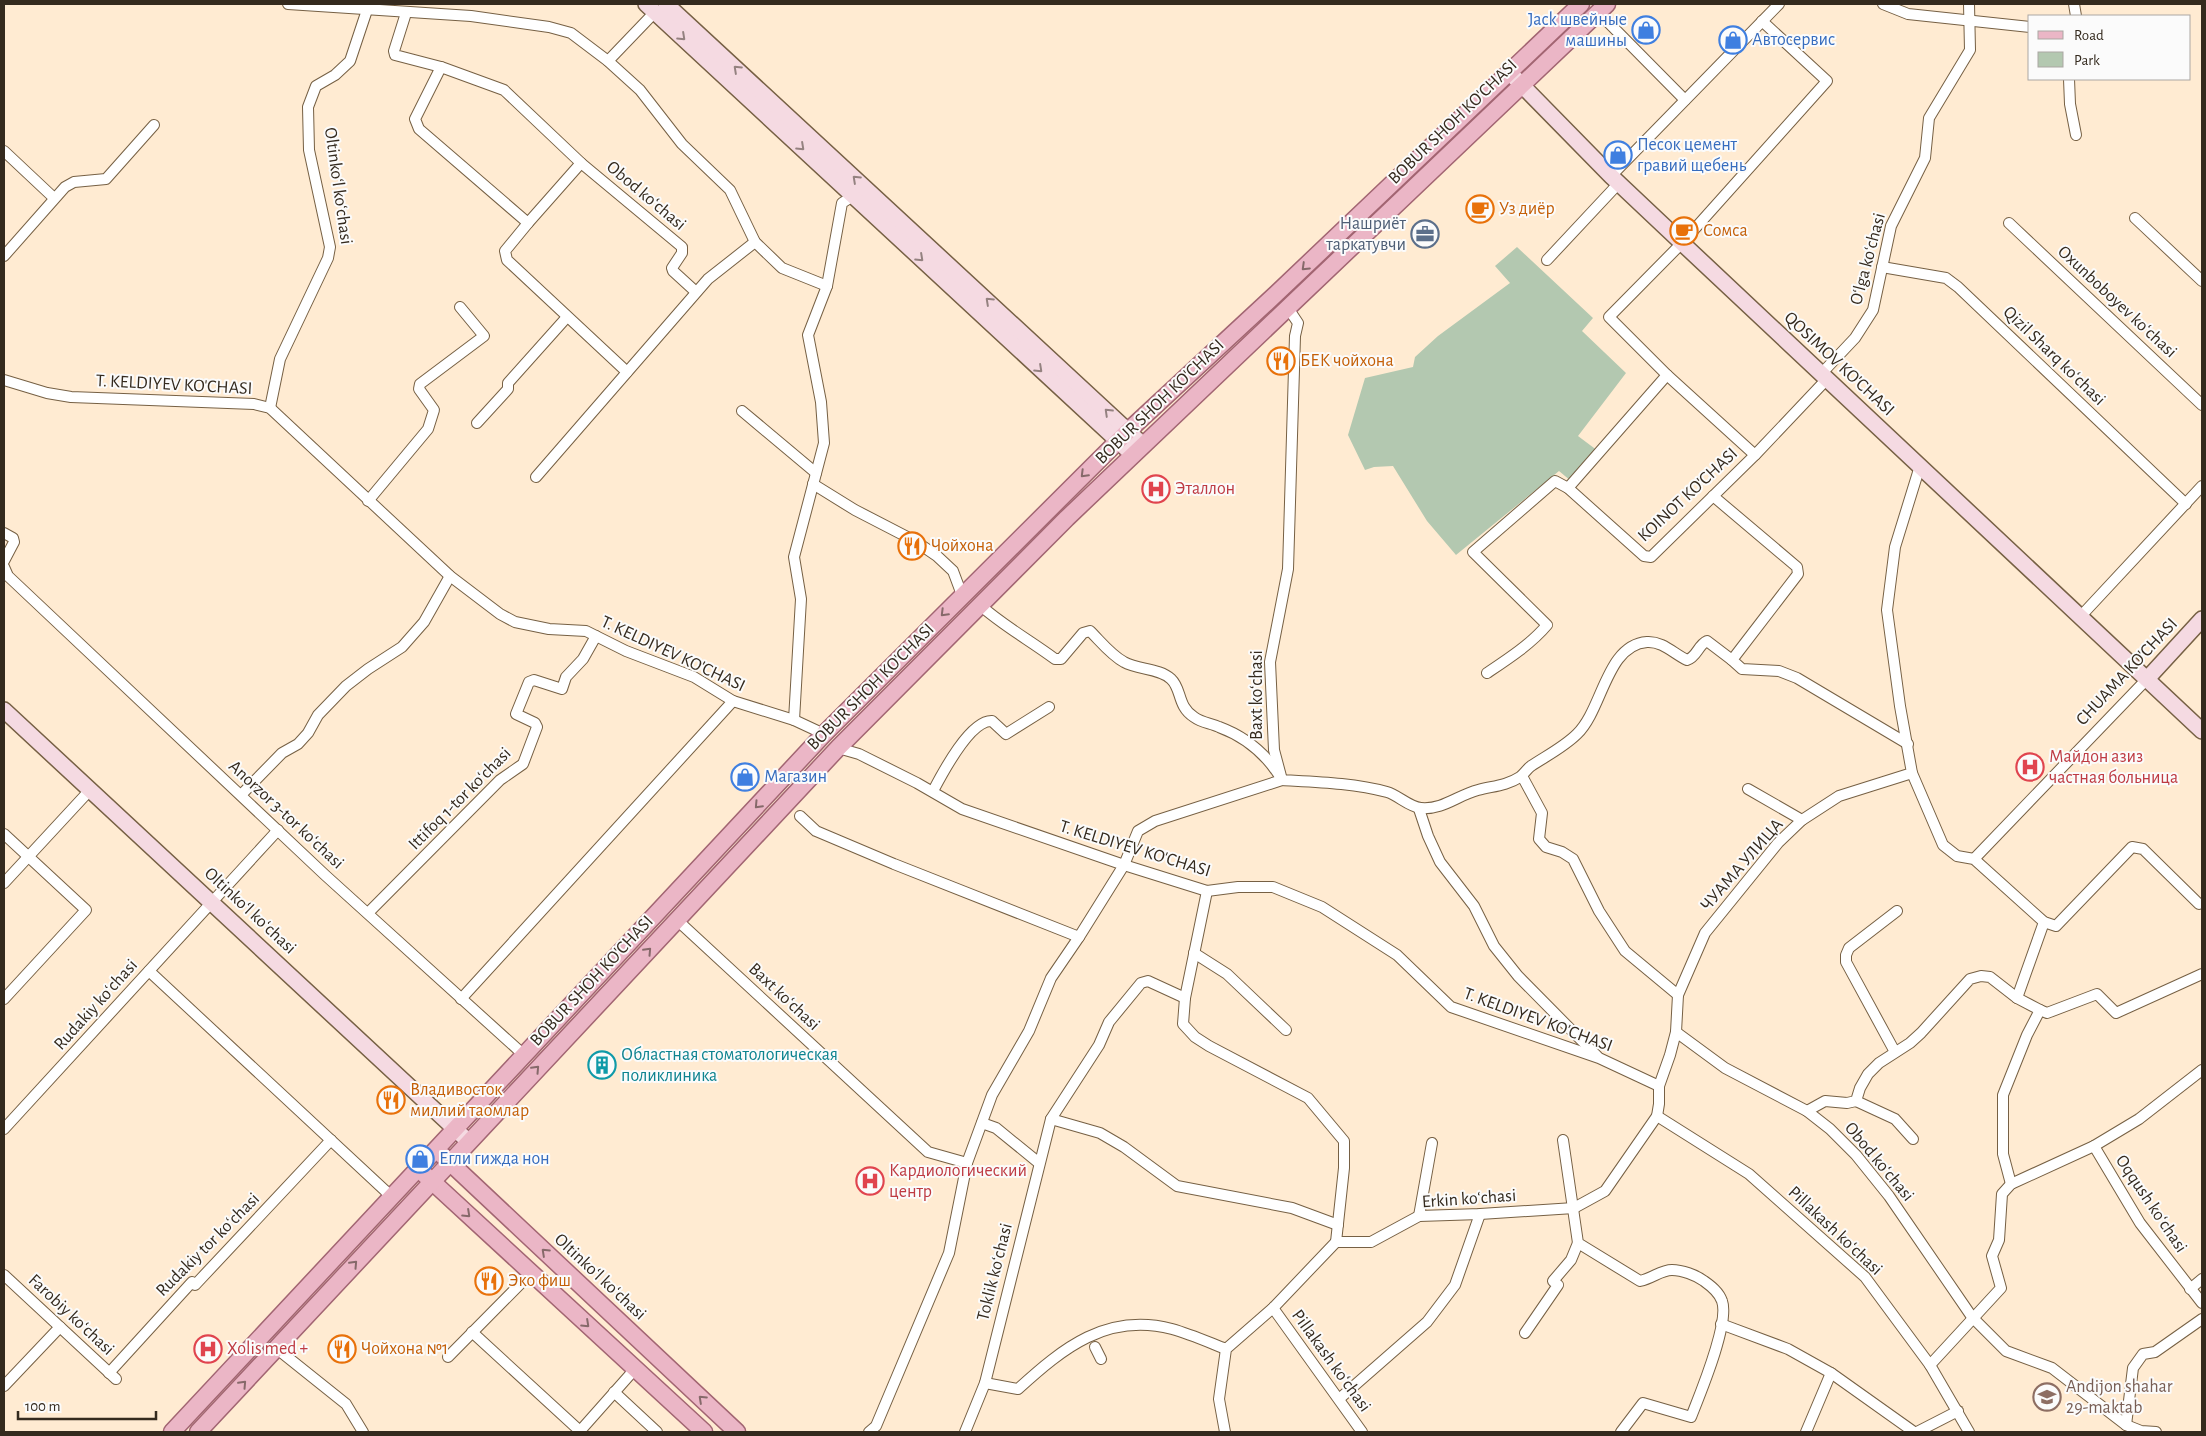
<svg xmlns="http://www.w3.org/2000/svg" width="2206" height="1436" viewBox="0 0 2206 1436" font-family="'Alegreya Sans',sans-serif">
<rect width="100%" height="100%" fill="#ffebd2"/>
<path fill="#b3c8b0" d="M1517,247L1593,318L1582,331L1626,373L1578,436L1598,451L1571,481L1559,471L1456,555L1427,521L1393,466L1374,467L1365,470L1348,435L1365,378L1413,367L1415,357L1438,336L1510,283L1495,266Z"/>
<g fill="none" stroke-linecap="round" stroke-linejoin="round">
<g stroke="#766044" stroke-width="12">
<g id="street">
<path d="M288,4L471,16L549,27L571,33L608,61L640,90L682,144L730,190L755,242L782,268L827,286"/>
<path d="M1883,4L1908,14L2030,27"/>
<path d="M2074,4L2076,16"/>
<path d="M1598,12L1685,100"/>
<path d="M406,13L394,51L395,55L441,67L504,90L581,163L682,247V253L672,268L673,271L696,292"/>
<path d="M608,61L655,12"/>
<path d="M441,67L415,119L419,129L528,223L581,163"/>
<path d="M2069,79L2070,104L2076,135"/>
<path d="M4,151L54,198"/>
<path d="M1611,176L1779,4"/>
<path d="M2135,218L2202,281"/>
<path d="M528,223L505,251L507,260L627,372"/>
<path d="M2009,223L2202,405"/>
<path d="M4,256L65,187L74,182L106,179L154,125"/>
<path d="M1547,260L1619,183"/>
<path d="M1882,267L1946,278L1958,287L2186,504"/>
<path d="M1822,373L1855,338L1873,310L1891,226L1925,158L1929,118L1970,50L1969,4"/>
<path d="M4,380L47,393L71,397L254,404L270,408L450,576L500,614L515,622L549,629L586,631L626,651L694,677L733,701L794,720L824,734"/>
<path d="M270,408L280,359L328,258L330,247L309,150L308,107L316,86L335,75L350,61L367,10"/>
<path d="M742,411L816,473"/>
<path d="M477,423L508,389V383L567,317"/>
<path d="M1755,455L1667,375L1609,317L1682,243L1827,81L1762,21"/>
<path d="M536,477L708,279L755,242"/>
<path d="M813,484L855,510L915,541L937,556L953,571L962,595"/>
<path d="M1568,488L1667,375"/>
<path d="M1713,496L1797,567L1798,574L1732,660L1742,669L1779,671L1797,678L1908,744"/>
<path d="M368,501L428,429L434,410L419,389L420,384L484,336L460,307"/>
<path d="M4,533L13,538L14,542L4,561"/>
<path d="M4,567L8,576L325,875L525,1056"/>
<path d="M980,605C1002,625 1031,641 1055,659H1061L1083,633L1090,631C1101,642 1111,655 1124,662C1138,670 1159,668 1171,679C1182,689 1177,706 1194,717C1202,723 1211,723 1219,727C1246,737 1268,756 1282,780C1317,782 1354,783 1387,792C1398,795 1409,807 1421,808C1443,810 1458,795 1478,790C1493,786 1506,786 1520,777C1524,774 1527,769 1531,766C1546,756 1564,747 1577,734C1603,709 1606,645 1647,642C1663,641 1674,654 1687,660C1697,657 1698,645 1707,641L1732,660"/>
<path d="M2080,617L2202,486"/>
<path d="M1487,673C1508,659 1531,644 1547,625L1473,552L1555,481L1568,488L1644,556L1651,557L1755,455L1827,379"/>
<path d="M794,720L801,599L794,557L824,443L821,402L808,335L827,286L842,203L853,196"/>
<path d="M838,748L859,754L917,783L962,809L1124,865L1207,891L1238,887H1273L1322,907L1397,955L1451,1007L1599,1058L1659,1086"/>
<path d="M1912,773L1943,845L1957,856L1974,859L2044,922L2056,926L2132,847L2143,849L2199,904"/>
<path d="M1522,776L1542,813L1539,839L1546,847L1562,852L1573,859L1599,911L1625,951L1678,995"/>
<path d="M1748,789L1802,820"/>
<path d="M933,791C942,774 970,720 992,721L1006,734L1049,707"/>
<path d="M241,795L282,753L298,744L308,733L318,715L346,686L368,669L402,647L424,622L450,576"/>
<path d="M1419,809L1428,836L1440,862L1474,906L1494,946L1518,976L1597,1056"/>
<path d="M800,816L816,831L894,864L1079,937L1051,978L1029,1031L992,1095L967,1163L949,1253L876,1426L869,1432"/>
<path d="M4,834L86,910L4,999"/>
<path d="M1974,859L2147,679"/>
<path d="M4,883L90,790"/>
<path d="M1207,891L1185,998L1183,1024L1195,1037L1209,1046L1308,1098L1344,1141V1168L1336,1242"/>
<path d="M368,913L500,780L523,764L537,727L535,723L516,714L529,682L534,680L562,689L566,677L583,659L596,636"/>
<path d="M677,920L928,1152L967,1163"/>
<path d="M1079,937L1124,865L1138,831L1155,821L1282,780L1274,750L1270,662L1288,569L1295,336L1298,323L1288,308"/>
<path d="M1194,953L1227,974L1286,1030"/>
<path d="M149,971L392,1197"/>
<path d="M2017,998L2044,922"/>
<path d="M461,999L733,701"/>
<path d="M2040,1010L2047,1013L2097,994L2116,1013L2202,974"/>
<path d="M1676,1032L1725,1068L1807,1111L1830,1129L1856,1155L1889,1196L1972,1317L2006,1351L2052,1368L2126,1425L2141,1431L2156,1432"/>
<path d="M1895,1052L1846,962V955L1849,948L1897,911"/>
<path d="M1856,1101L1895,1119L1913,1139"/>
<path d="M1807,1111L1825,1101L1847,1103L1856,1101L1860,1088L1868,1074L1879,1063L1910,1043L1921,1033L1970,979L1981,976L1990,977L2017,998L2040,1010L2027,1035L2003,1095V1154L2011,1184"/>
<path d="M1657,1116L1749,1174L1865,1277L1930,1365L1969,1432"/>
<path d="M1051,1119L1100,1133L1124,1147L1177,1186L1292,1208L1338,1225"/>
<path d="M982,1123L996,1128L1039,1163"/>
<path d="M4,1129L278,830"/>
<path d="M1563,1140L1578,1243L1640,1281C1653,1278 1661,1270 1672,1270C1682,1270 1696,1275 1704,1281C1711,1286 1719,1292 1722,1301C1730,1323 1700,1394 1691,1417L1643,1403L1621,1432"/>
<path d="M2094,1146L2140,1223L2202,1303"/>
<path d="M1419,1216L1432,1143"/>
<path d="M4,1275L116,1379"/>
<path d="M2190,1289L2202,1279"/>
<path d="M1273,1308L1362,1432"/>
<path d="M1721,1324L1788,1349L1831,1373L1914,1432"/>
<path d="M472,1332L581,1432"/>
<path d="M1525,1333L1558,1285L1553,1281L1571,1260L1578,1243"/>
<path d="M1095,1347L1101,1359"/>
<path d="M276,1348L346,1404L363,1432"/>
<path d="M448,1357L531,1273"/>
<path d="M1930,1365L2001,1288L1992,1256L1999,1240L2002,1194L2011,1184L2094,1146L2139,1119L2202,1070"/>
<path d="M109,1373L192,1282L195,1285L331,1140"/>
<path d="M985,1383L1018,1389C1063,1348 1107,1312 1172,1329C1190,1334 1208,1342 1226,1349"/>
<path d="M4,1386L60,1327"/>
<path d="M614,1392L657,1432"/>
<path d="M1339,1399L1427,1322L1455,1285L1480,1214"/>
<path d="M2126,1425L2133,1368L2143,1354L2155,1352L2202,1319"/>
<path d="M580,1431L635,1369"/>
<path d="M965,1432L985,1383L1051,1119L1099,1045L1109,1022L1141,983L1148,981L1185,998"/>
<path d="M1225,1432L1219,1399L1226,1349L1273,1308L1336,1242H1371L1419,1216L1480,1214L1574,1208L1605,1191L1657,1116L1659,1104V1086L1670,1055L1676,1032L1678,995L1705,933L1778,843L1802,820L1839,796L1912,773L1900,706L1887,610L1895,547L1920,466"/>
<path d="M1806,1432L1831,1373"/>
<path d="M1917,1432L1958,1411"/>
</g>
</g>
<g stroke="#766044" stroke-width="18">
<g id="secondary">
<path d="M646,4L1133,455"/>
<path d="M666,4L1143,445"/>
<path d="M1509,72L1611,176L1682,243L2202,731"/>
<path d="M2147,679L2202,619"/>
<path d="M4,710L468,1141"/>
</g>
</g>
<g stroke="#a26572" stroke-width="19">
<g id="primary">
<path d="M442,1155L737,1432"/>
<path d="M424,1174L704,1432"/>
<path d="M172,1432L824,734L1128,431L1277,293L1581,4"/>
<path d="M198,1432L838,748L1067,518L1607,4"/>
</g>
</g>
<use href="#street" stroke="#fff" stroke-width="10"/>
<use href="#secondary" stroke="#f5dae2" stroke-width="15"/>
<use href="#primary" stroke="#ebb6c6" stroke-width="16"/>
</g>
<defs><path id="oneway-chevron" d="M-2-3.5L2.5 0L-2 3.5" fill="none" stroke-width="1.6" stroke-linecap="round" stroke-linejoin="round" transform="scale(1.25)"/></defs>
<g stroke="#948280">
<use href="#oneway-chevron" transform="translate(682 37) rotate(43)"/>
<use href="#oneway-chevron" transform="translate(737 69) rotate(-137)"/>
<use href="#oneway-chevron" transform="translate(801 147) rotate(43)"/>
<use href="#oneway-chevron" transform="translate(856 179) rotate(-137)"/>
<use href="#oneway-chevron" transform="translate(920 258) rotate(43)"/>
<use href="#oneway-chevron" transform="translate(989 301) rotate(-137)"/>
<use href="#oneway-chevron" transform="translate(1039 369) rotate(43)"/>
<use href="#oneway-chevron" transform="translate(1108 412) rotate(-136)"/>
</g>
<g stroke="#86696a">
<use href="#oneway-chevron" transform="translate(1305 267) rotate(136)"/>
<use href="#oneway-chevron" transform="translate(1084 474) rotate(135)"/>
<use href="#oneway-chevron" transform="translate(944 613) rotate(135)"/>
<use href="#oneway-chevron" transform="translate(758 805) rotate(133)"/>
<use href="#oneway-chevron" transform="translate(648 951) rotate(-47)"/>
<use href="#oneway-chevron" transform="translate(536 1069) rotate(-47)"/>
<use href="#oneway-chevron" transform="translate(467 1214) rotate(43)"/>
<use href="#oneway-chevron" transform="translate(545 1252) rotate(-137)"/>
<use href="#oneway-chevron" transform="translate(354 1264) rotate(-47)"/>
<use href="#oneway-chevron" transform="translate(586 1324) rotate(43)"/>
<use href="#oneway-chevron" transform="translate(243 1384) rotate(-47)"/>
<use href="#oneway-chevron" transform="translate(702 1399) rotate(-137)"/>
</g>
<defs>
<g id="shop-ring" transform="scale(1.4375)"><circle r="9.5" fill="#fbfbfb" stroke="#3f7fe0" stroke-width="1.5"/><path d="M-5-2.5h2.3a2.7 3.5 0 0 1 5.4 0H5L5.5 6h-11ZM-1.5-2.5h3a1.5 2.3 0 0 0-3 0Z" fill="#3f7fe0"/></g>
<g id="cafe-ring" transform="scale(1.4375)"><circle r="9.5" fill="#fbfbfb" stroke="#e8710a" stroke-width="1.5"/><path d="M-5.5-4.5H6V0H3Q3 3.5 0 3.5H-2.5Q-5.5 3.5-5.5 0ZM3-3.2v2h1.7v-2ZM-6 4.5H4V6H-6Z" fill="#e8710a"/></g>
<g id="office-ring" transform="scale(1.4375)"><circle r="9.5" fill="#fbfbfb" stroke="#5c6f8a" stroke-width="1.5"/><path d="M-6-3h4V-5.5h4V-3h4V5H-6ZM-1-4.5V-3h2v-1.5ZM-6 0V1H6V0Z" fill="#5c6f8a"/></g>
<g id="restaurant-ring" transform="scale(1.4375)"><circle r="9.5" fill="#fbfbfb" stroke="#e8710a" stroke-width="1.5"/><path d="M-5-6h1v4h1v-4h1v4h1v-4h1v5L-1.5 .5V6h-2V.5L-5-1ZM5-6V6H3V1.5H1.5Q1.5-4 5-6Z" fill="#e8710a"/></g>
<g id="hospital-ring" transform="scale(1.4375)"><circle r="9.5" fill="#fbfbfb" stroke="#e0444e" stroke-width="1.5"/><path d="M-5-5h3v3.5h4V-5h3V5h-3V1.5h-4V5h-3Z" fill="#e0444e"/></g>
<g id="building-ring" transform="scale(1.4375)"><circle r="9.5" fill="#fbfbfb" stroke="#0f9aa8" stroke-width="1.5"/><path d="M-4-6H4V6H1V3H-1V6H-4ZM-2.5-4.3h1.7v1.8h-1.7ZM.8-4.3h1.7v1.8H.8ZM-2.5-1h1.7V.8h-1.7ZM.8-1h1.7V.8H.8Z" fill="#0f9aa8"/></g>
<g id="school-ring" transform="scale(1.4375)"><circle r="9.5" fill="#fbfbfb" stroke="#8d6e63" stroke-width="1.5"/><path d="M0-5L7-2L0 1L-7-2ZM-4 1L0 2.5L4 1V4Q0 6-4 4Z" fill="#8d6e63"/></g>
</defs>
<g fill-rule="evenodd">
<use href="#shop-ring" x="1646" y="30"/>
<use href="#shop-ring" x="1733" y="40"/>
<use href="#shop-ring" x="1618" y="155"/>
<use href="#cafe-ring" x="1480" y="209"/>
<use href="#cafe-ring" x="1684" y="231"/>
<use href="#office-ring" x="1425" y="234"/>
<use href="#restaurant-ring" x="1281" y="361"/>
<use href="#hospital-ring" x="1156" y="489"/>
<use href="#restaurant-ring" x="912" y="546"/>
<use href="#hospital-ring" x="2030" y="767"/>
<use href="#shop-ring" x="745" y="777"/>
<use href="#building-ring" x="602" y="1065"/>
<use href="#restaurant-ring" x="391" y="1100"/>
<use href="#shop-ring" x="420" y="1159"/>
<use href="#hospital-ring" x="870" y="1181"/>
<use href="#restaurant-ring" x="489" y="1281"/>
<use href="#hospital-ring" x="208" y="1349"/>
<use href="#restaurant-ring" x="342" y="1349"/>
<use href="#school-ring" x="2047" y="1397"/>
</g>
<g text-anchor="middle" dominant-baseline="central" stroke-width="4" stroke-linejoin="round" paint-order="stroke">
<g font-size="18" fill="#366cbe" stroke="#fbfbfb" text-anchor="start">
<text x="1627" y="20" text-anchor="end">Jack швейные<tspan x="1627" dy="21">машины</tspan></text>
<text x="1752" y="40">Автосервис</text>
<text x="1637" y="145">Песок цемент<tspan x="1637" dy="21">гравий щебень</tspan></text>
<text x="764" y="777">Магазин</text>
<text x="439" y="1159">Егли гижда нон</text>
</g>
<g font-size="18" fill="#342a1e" stroke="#fbfbfb">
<text transform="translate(1453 122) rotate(-44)">BOBUR SHOH KO'CHASI</text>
<text transform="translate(338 186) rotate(82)">Oltinkoʻl koʻchasi</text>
<text transform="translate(646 196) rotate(40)">Obod koʻchasi</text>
<text transform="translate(1868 259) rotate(-75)">Oʻlga koʻchasi</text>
<text transform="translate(2117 302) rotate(43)">Oxunboboyev koʻchasi</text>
<text transform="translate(2054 356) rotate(44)">Qizil Sharq koʻchasi</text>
<text transform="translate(1839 364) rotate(43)">QOSIMOV KO'CHASI</text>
<text transform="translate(174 385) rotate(3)">T. KELDIYEV KO'CHASI</text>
<text transform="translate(1160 402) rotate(-44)">BOBUR SHOH KO'CHASI</text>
<text transform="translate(1688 495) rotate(-43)">KOINOT KO'CHASI</text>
<text transform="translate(673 654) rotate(25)">T. KELDIYEV KO'CHASI</text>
<text transform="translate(2127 672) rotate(-47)">CHUAMA KO'CHASI</text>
<text transform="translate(871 687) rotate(-45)">BOBUR SHOH KO'CHASI</text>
<text transform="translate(1257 695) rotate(-90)">Baxt koʻchasi</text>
<text transform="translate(460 799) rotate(-45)">Ittifoq 1-tor koʻchasi</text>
<text transform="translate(286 815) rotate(43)">Anorzor 3-tor koʻchasi</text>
<text transform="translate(1135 849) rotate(17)">T. KELDIYEV KO'CHASI</text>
<text transform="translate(1742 865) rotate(-49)">ЧУАМА УЛИЦА</text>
<text transform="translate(250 911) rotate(43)">Oltinkoʻl koʻchasi</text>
<text transform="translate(592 981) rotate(-47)">BOBUR SHOH KO'CHASI</text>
<text transform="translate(784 997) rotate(43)">Baxt koʻchasi</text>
<text transform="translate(96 1005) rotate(-48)">Rudakiy koʻchasi</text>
<text transform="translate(1538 1020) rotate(20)">T. KELDIYEV KO'CHASI</text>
<text transform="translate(1879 1162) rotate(50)">Obod koʻchasi</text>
<text transform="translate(1469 1199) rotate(-4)">Erkin koʻchasi</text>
<text transform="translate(2151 1204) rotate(56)">Oqqush koʻchasi</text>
<text transform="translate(1835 1231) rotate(43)">Pillakash koʻchasi</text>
<text transform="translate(208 1245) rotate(-45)">Rudakiy tor koʻchasi</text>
<text transform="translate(995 1272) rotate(-76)">Toklik koʻchasi</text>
<text transform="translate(600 1277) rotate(43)">Oltinkoʻl koʻchasi</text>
<text transform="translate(71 1315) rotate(43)">Farobiy koʻchasi</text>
<text transform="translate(1331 1361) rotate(54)">Pillakash koʻchasi</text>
</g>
<g font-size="18" fill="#c56008" stroke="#fbfbfb" text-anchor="start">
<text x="1499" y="209">Уз диёр</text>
<text x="1703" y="231">Сомса</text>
<text x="1300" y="361">БЕК чойхона</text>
<text x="931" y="546">Чойхона</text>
<text x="410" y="1090">Владивосток<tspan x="410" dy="21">миллий таомлар</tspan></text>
<text x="508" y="1281">Эко фиш</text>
<text x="361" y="1349">Чойхона №1</text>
</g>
<g font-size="18" fill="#4e5e75" stroke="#fbfbfb" text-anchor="end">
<text x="1406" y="224">Нашриёт<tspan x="1406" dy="21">таркатувчи</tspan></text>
</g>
<g font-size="18" fill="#be3a42" stroke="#fbfbfb" text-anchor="start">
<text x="1175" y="489">Эталлон</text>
<text x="2049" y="757">Майдон азиз<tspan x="2049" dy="21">частная больница</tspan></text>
<text x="889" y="1171">Кардиологический<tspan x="889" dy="21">центр</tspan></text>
<text x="227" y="1349">Xolis med +</text>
</g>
<g font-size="18" fill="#0d838f" stroke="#fbfbfb" text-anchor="start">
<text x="621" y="1055">Областная стоматологическая<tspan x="621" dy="21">поликлиника</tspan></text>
</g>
<g font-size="18" fill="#785e54" stroke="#fbfbfb" text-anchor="start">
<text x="2066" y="1387">Andijon shahar<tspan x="2066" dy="21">29-maktab</tspan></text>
</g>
</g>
<rect width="2206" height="1436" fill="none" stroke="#342a1e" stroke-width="10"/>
<rect x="2028" y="15" width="162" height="65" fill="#fbfbfb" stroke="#aba7a3"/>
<rect x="2038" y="31" width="25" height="8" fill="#ebb6c6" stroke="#aba7a3"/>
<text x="2074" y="40" font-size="15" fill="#342a1e">Road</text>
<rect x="2038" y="52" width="25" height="15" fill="#b3c8b0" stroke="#aba7a3"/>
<text x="2074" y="65" font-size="15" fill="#342a1e">Park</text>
<path d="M18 1411v8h138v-8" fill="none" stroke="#342a1e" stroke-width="2.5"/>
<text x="25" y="1411" font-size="15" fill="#342a1e" stroke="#fbfbfb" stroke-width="4" paint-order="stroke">100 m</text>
</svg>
